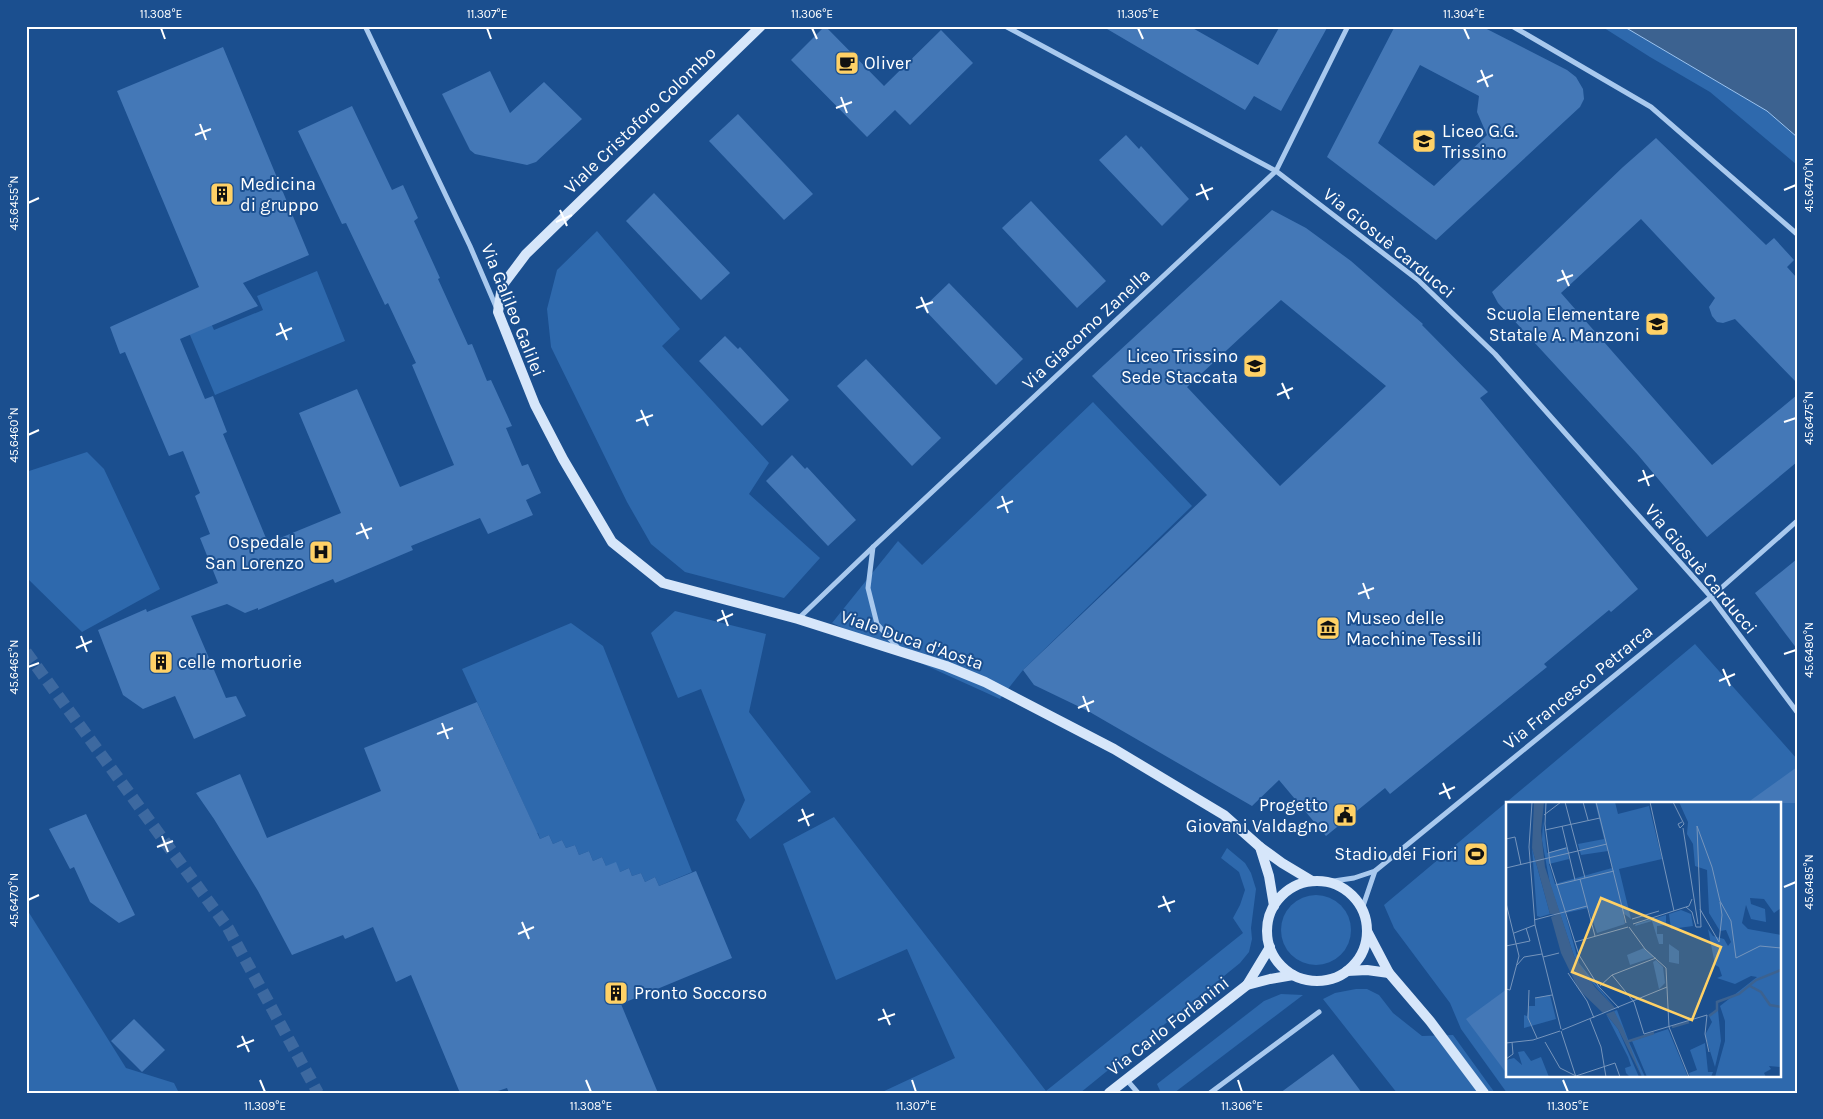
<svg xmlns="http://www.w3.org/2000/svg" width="1823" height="1119" viewBox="0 0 1823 1119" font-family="Karla,sans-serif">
<rect width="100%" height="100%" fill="#1b4f8f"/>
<g fill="#2e69ad" fill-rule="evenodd">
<path d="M1601,26H1623L1767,111L1797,137V165L1710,92L1650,57Z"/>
<path d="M597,231L680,329L662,346L769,463L749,494L820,558L784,598L685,572L651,544L627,502L551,347L547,309L557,270Z"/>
<path d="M317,271L345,341L215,395L185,323L207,314L214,330L263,310L257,296Z"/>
<path d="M1093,402L1192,506L1023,670L1000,699L832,623L898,541L922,565Z"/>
<path d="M87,452L104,469L160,589L82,632L26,577V472Z"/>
<path d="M675,611L766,634L749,712L811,792L750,839L736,820L745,800L701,689L678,698L651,633Z"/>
<path d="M571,623L603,646L692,872L659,886L655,877L645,882L641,873L632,876L629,868L620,872L606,866L602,857L593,861L589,851L579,855L575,845L566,848L562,840L553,844L549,835L540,839L538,833L532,835L531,820L462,669Z"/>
<path d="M1695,644L1797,759V1093H1507L1461,1029L1450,1003L1394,928L1384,905ZM1507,803H1779V1075H1507Z"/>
<path d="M834,817L1046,1091L1243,933L1233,918L1240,905L1245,890L1239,872L1221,858L1227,848L1245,863L1251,873L1256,889L1251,928L1252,939L1249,952L1240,963L1080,1093H880L955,1058L907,949L836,980L783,844Z"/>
<circle cx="1316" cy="930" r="35"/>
<path d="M26,908L126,1068L174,1083L179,1093H26Z"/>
<path d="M1356,989H1367L1379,995L1393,1013L1422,1036L1453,1035L1495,1093H1397L1323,999L1335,993Z"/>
<path d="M1281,994L1303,995L1174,1093H1161L1157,1084L1264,1001Z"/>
</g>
<path fill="#3c6290" stroke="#9cc4f0" d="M1623,26H1797V137L1767,111Z"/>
<g fill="#4478b7" fill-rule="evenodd">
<path d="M825,26L884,86L941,30L973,63L910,125L895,110L867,137L791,60Z"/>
<path d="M1102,26H1189L1258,65L1280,26H1328L1281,111L1254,96L1245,110Z"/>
<path d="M1395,26H1481L1567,70L1576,77L1583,89L1584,99L1580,107L1436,240L1327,157ZM1420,65L1479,96L1477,112L1487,135L1434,186L1378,143Z"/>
<path d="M223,47L309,255L243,283L258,306L180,339L205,399L213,396L227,432L223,434L268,543L341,513L299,413L357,389L400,487L454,465L412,365L416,363L388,303L385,305L346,223L342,224L298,131L352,106L392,190L403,185L418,218L414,221L440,278L438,279L468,345L472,344L487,381L491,380L512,426L506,428L522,466L528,464L541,493L526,500L533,515L488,534L480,518L411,546L413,550L335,583L333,579L258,610V608L245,613L227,604L191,616L226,698L236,696L246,716L194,739L175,696L143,709L123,695L98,630L146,609L147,612L218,583L200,538L210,534L195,496L200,493L183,451L169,456L125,352L120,354L110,327L199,287L117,91Z"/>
<path d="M490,71L510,113L544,82L582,119L536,162L527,165L475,154L470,150L442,94Z"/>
<path d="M738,114L813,194L784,220L709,141Z"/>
<path d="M1126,135L1139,149L1141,146L1189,199L1162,226L1099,160Z"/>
<path d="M1656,138L1766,245L1774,238L1794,260L1787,267L1797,278V383L1735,319L1723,323L1717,322L1712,316L1709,307L1715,298L1641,219L1561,293L1712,465L1797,395V462L1707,537L1638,455L1498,303L1492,292L1623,167Z"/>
<path d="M654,193L730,273L701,300L626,221Z"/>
<path d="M1031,201L1106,281L1077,308L1002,228Z"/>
<path d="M1272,210L1306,228L1351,261L1423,324L1422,325L1488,392L1480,398L1638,589L1611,612L1609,610L1544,664L1547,667L1390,794L1385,788L1326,836L1279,780L1252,806L1088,711L1034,685L1023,670L1207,495L1092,376ZM1281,300L1386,386L1280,486L1187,387Z"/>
<path d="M949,283L1023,359L996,385L923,308Z"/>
<path d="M725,336L738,349L740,347L789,400L762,426L699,361Z"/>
<path d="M866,359L941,438L912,466L837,386Z"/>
<path d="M792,455L805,469L807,467L856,520L828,546L766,481Z"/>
<path d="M1797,559V649L1755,593Z"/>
<path d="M477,702L540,839L549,835L553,844L562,840L566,848L575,845L579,855L589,851L593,861L602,857L606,866L616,862L620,872L629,868L632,876L641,873L645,882L655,877L659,886L696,871L732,958L621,1004L658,1093H509L507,1088L492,1093H460L411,975L396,982L373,927L345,939L343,935L292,955L258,891L214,819L196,793L240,774L267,838L381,791L364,748Z"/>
<path d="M1797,767V803H1747Z"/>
<path d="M86,814L135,915L119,923L90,902L74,867L70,869L49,829Z"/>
<path d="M1507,989V1074L1466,1019Z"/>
<path d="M134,1019L165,1050L142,1072L111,1041Z"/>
<path d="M1333,1054L1362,1093H1280Z"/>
</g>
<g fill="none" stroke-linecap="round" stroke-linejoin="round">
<path stroke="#3d69a0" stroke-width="12" stroke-dasharray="12 6" stroke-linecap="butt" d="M26,652L228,928L318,1093"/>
<g stroke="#a9c9ee" stroke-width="5">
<path d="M365,26L470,246L497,309"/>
<path d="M1005,26L1276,171L1418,280L1495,354L1711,597L1797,712"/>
<path d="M1512,26L1651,107L1797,234"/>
<path d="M873,547L868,588L877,624L899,649"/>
<path d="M799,618L873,547L1276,171L1348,26"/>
<path d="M1327,882L1354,878L1375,871L1711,597L1797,521"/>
<path d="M1362,909L1375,871"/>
<path d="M1126,1079L1138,1093"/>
<path d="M1210,1093L1319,1012"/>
</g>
<g stroke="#d6e6fa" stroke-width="10">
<path d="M761,26L526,254L502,286L498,312L535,405L563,459L612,542L663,583L798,619L946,666L985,682L1114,749L1224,815L1260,847L1282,863L1312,881"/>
<path d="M1260,847L1269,876L1274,906"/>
<circle cx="1317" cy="931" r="50"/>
<path d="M1367,931L1389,973L1430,1021L1484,1093"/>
<path d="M1347,971L1367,970L1389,973"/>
<path d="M1247,985L1270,947"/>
<path d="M1109,1093L1247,985L1270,979L1293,975"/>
</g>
</g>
<path fill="none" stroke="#fff" stroke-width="2" d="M161,28L165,39M487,28L491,39M812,28L817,39M1138,28L1143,39M1464,28L1469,39M1481,70L1488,87M1477,82L1493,75M841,97L847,113M836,108L852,102M200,124L206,140M195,135L211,129M1201,184L1208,200M1784,190L1796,185M1196,195L1213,188M28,203L39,198M560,210L567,226M556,222L572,215M1562,270L1569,286M1557,281L1573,275M921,297L928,313M916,308L933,302M280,323L287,340M276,335L292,328M1282,383L1289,399M1277,395L1293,388M641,410L648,426M636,421L653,415M1784,422L1796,418M28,435L39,430M1643,470L1649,486M1638,481L1654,475M1002,496L1008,513M997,508L1013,501M361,523L368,539M356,534L372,528M1363,583L1369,599M1358,594L1374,588M722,610L728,626M717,621L733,614M81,636L87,652M76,648L92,641M1784,654L1796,650M28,667L39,663M1723,669L1730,686M1719,681L1735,674M1083,696L1089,712M1078,708L1094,701M442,723L448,739M437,734L453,728M1443,783L1450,799M1439,794L1455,787M802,809L809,826M798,821L814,814M162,836L168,852M157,847L173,841M1784,887L1796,882M1163,896L1170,912M28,900L39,895M1158,907L1175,901M522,922L529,939M518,934L534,927M883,1009L890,1025M878,1020L895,1014M242,1036L249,1052M237,1047L254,1040M260,1080L265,1092M586,1080L591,1092M912,1080L916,1092M1238,1080L1242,1092M1563,1080L1568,1092"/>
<defs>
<g id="cafe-square" transform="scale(1.25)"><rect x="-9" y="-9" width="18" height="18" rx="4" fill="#ffd166" stroke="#1b4f8f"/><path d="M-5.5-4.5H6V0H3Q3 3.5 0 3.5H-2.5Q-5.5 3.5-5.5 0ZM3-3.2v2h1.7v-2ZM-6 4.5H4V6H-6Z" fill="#111"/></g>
<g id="school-square" transform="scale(1.25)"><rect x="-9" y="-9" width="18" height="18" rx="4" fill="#ffd166" stroke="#1b4f8f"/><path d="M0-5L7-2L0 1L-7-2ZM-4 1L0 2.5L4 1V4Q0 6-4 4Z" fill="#111"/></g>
<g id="building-square" transform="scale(1.25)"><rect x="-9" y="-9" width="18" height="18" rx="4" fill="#ffd166" stroke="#1b4f8f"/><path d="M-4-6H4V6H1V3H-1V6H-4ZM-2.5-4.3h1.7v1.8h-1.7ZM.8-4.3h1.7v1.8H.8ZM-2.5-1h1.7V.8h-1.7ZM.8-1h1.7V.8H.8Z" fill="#111"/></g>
<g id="hospital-square" transform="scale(1.25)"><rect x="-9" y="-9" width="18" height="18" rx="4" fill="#ffd166" stroke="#1b4f8f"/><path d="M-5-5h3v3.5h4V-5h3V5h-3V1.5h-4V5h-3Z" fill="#111"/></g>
<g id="museum-square" transform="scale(1.25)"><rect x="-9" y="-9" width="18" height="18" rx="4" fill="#ffd166" stroke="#1b4f8f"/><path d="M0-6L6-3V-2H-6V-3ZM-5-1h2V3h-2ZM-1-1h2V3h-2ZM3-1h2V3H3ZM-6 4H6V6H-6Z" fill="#111"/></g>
<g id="civic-square" transform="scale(1.25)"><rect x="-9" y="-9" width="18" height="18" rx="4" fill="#ffd166" stroke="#1b4f8f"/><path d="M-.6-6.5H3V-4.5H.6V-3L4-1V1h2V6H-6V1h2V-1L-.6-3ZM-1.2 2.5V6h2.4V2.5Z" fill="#111"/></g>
<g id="stadium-square" transform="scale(1.25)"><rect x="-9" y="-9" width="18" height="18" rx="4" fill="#ffd166" stroke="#1b4f8f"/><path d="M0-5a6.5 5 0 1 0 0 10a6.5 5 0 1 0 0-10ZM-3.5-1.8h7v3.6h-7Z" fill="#111"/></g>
</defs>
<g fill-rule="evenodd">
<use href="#cafe-square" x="847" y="63"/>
<use href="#school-square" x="1424" y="141"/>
<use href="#building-square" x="222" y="194"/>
<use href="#school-square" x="1657" y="324"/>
<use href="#school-square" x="1255" y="366"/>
<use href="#hospital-square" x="321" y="552"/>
<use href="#museum-square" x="1328" y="628"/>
<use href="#building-square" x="161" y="662"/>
<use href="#civic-square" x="1345" y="815"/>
<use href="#stadium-square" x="1476" y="854"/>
<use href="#building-square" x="616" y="993"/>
</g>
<g text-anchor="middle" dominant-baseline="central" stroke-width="4" stroke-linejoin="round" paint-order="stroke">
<g font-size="18" fill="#fff" stroke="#1b4f8f" text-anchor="start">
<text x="864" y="63">Oliver</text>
<text x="1442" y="131">Liceo G.G.<tspan x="1442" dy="21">Trissino</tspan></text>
<text x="240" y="184">Medicina<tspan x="240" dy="21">di gruppo</tspan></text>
<text x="1640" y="314" text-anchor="end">Scuola Elementare<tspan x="1640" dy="21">Statale A. Manzoni</tspan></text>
<text x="1238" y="356" text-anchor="end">Liceo Trissino<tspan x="1238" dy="21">Sede Staccata</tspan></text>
<text x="304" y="542" text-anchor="end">Ospedale<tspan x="304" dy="21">San Lorenzo</tspan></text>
<text x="1346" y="618">Museo delle<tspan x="1346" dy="21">Macchine Tessili</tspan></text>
<text x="178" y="662">celle mortuorie</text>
<text x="1328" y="805" text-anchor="end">Progetto<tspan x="1328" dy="21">Giovani Valdagno</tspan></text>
<text x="1458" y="854" text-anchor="end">Stadio dei Fiori</text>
<text x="634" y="993">Pronto Soccorso</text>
</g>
<g font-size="18" fill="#fff" stroke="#1b4f8f">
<text transform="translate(640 120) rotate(-44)">Viale Cristoforo Colombo</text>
<text transform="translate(1389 243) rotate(39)">Via Giosuè Carducci</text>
<text transform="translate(513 310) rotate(68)">Via Galileo Galilei</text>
<text transform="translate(1086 329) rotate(-43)">Via Giacomo Zanella</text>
<text transform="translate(1701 569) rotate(50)">Via Giosuè Carducci</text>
<text transform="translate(912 640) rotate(19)">Viale Duca d'Aosta</text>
<text transform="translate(1578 687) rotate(-39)">Via Francesco Petrarca</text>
<text transform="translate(1168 1026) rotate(-38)">Via Carlo Forlanini</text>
</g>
</g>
<g transform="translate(1506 802)">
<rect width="275" height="275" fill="#1b4f8f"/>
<path d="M89,0H109L112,12L143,4L156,57L113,67L125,117L117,111L119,122L91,131L82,106L59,111L73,161L109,206L82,176L68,154L44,82L36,38L37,19L41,51L61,45L63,57L43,62L49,82L106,66L102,49L75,53L72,42L98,37ZM173,0H275V106L268,111L258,97L244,96L245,102L259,107L260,120L245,117L240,103L236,121L242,127L275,133V265L263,264L265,267L258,271L260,275H209L219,239V219L214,204L251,175L245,174L229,182L211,176L216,174L213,165L209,163L202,127L207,134L218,137L222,144L225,140L220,128L214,129L203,111L201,68L189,64L187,42L181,32L182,20ZM26,46L44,112L34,115L31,114ZM175,108L185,112L187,124L165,127L163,112ZM160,113V123L151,124V132H157V142H153L146,119L129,124L127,128L130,122ZM163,142L173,149V162L163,160ZM138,146L148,155L124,163L121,153ZM150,158L157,165L159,181L153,187L147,160ZM44,193L50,217L18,226V213L21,214L23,204H29V196ZM111,208L123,240L139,275H136L120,239L108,209ZM212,208L215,239L209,265L199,233L206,220L203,214ZM100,212L112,227L133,275H124L120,271L119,266L125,264L122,255ZM162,227L182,275H141L126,239ZM199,241L202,270H207L205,275H184L183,271L191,268L184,248ZM18,249L25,259L35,255L43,275H0V258L8,256L16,263L12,250Z" fill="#2e69ad"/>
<path d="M28,0H38L35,29L39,65L68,154L89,185L109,206L97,211L73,188L55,151L45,115L52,112H44L26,46ZM108,209L117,226L136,275L112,227L100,212Z" fill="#3c6290"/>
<path fill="none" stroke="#3c6290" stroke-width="2.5" d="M242,183L255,190L264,203L275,205M203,214L211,208V200L233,192L250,178L275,168M166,225L183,220M120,240L148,231"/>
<path fill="none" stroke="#7695bc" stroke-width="1" d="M26,0L23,45L29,123L55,227M40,0L39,22L44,61L73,153L93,185L113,206M59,0L79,76M77,0L82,18M90,0L120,121M144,0L168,109M167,0L178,22L174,26L172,22L176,20M38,13L55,0M56,24L69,78M177,26L192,122M39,28L94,16M0,37L9,35L15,63M42,51L60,46M0,66L101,42M74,77L89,134M50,83L108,69M0,101L13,154L4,188L0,187M180,105L186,110L190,125H195L191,24L206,65L214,99L225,119L230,156L254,144L275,146M194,107L213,140L216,113L214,100M126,117L153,109M28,118L81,104M127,122L183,104L186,97M123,125L139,147L160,166L163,225L183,275M8,131L29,123M69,140L122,125M0,144L24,139L20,126M37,155L53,151M11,163L18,155L36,152M62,171L81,199L88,216M106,173L128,200L138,232L201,213L199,232L203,250M94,184L106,173L150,156M23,188L22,216L31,236M29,196L46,193M84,217L95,245L100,275M56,228L161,185M55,229L70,275M39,240L54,266M0,241L27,238L54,229M0,257L7,252L6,240M54,266L70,274L109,261L114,275"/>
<path fill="#ffd166" fill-opacity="0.15" stroke="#ffd166" stroke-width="2.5" d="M95,96L215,145L186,218L66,170Z"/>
<rect width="275" height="275" fill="none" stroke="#fff" stroke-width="2.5"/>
</g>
<rect width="1823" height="1119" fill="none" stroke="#1b4f8f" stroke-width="55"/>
<rect x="28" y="28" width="1768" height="1064" fill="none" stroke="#fff" stroke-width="2"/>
<g font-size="12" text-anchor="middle" fill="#fff">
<text x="161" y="18">11.308°E</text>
<text x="487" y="18">11.307°E</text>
<text x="812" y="18">11.306°E</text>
<text x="1138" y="18">11.305°E</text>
<text x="1464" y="18">11.304°E</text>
<text transform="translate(1809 185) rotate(-90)" y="4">45.6470°N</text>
<text transform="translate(14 203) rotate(-90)" y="4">45.6455°N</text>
<text transform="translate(1809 418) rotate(-90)" y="4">45.6475°N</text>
<text transform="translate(14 435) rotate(-90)" y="4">45.6460°N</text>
<text transform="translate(1809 650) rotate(-90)" y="4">45.6480°N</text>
<text transform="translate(14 667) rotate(-90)" y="4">45.6465°N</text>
<text transform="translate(1809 882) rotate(-90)" y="4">45.6485°N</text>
<text transform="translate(14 900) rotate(-90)" y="4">45.6470°N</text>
<text x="265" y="1110">11.309°E</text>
<text x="591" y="1110">11.308°E</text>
<text x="916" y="1110">11.307°E</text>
<text x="1242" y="1110">11.306°E</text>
<text x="1568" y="1110">11.305°E</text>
</g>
</svg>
